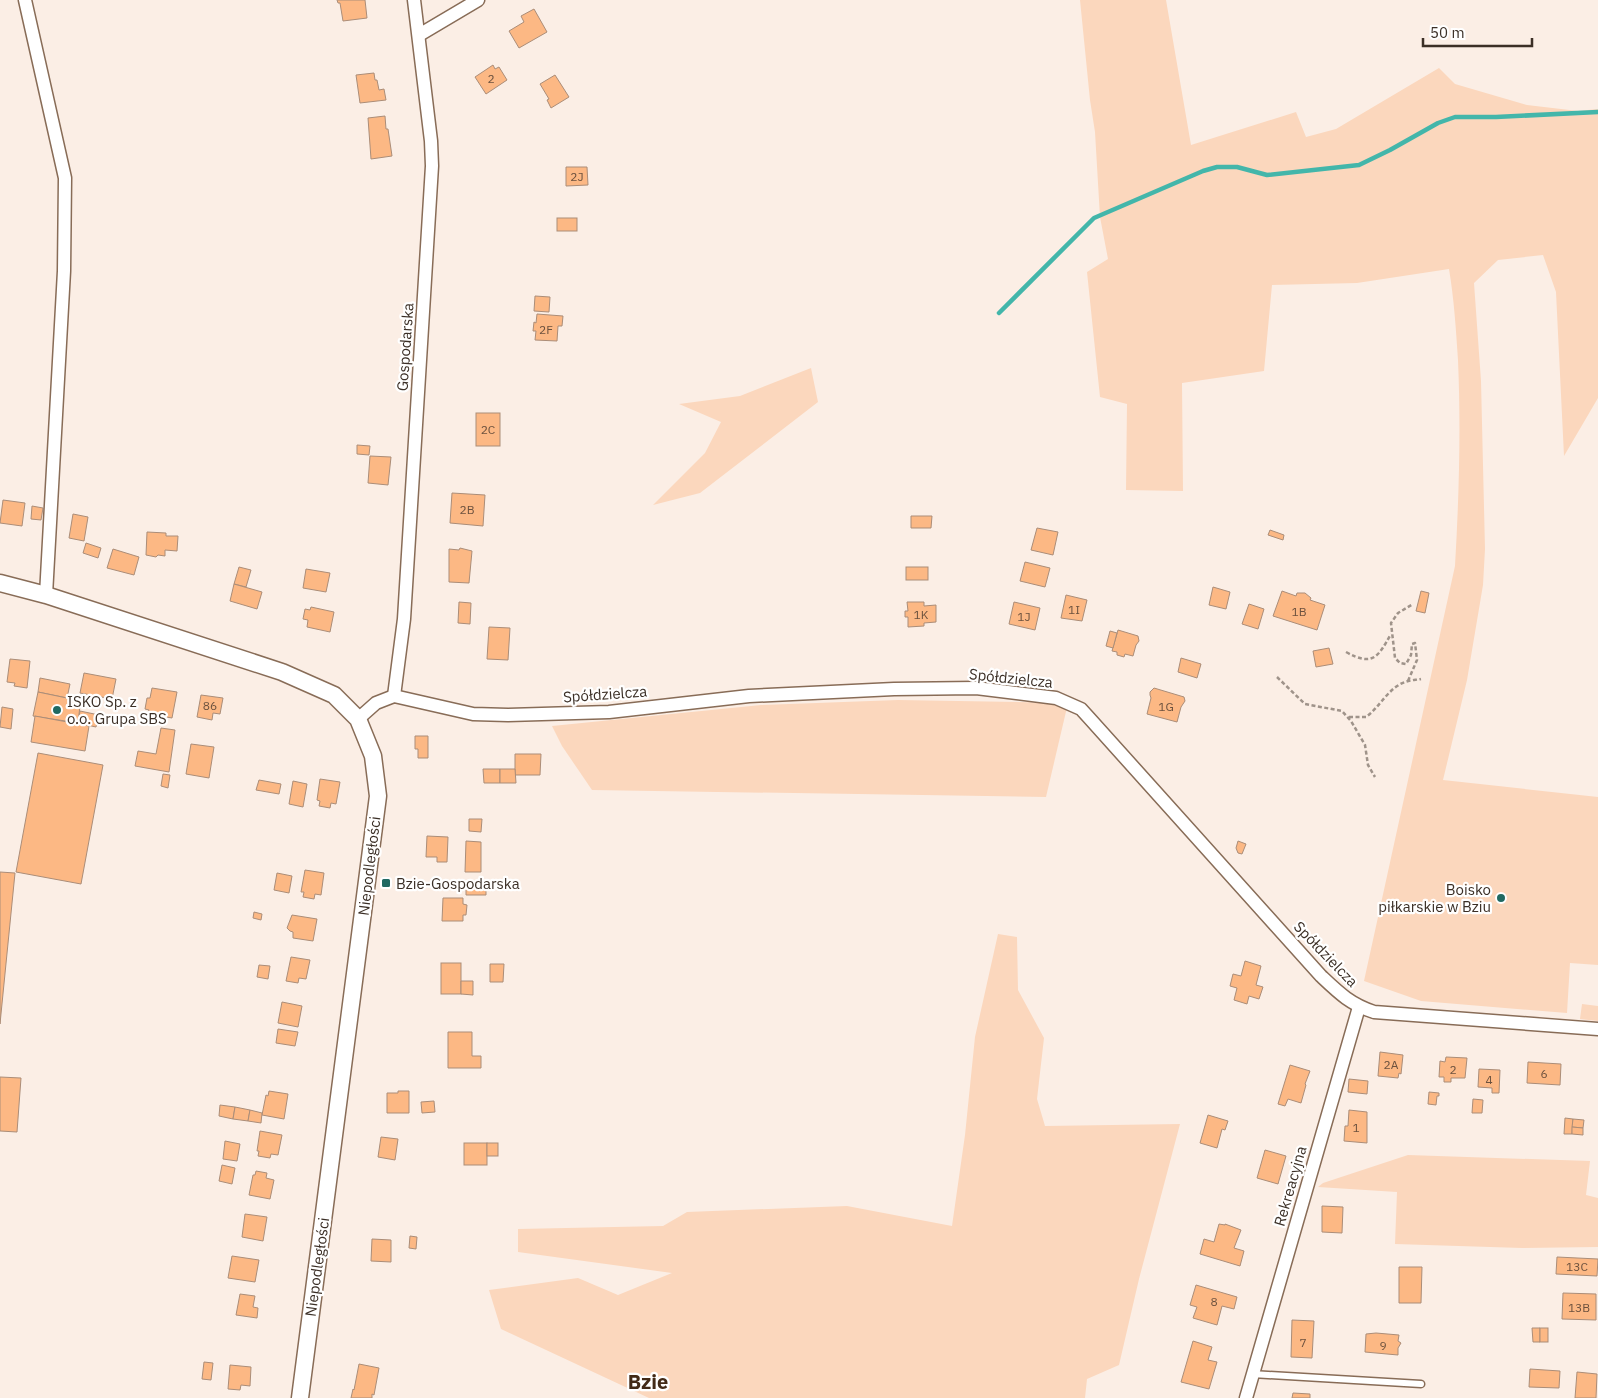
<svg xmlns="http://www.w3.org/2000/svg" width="1598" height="1398" viewBox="0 0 1598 1398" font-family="'IBM Plex Sans',sans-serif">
<rect width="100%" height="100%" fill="#fbeee5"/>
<g fill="#fbd7bd">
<path d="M1080,0H1166L1191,145L1296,112L1306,137L1336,129L1439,68L1455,84L1527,105L1578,111L1598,109V398L1564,456L1556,292L1543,255L1498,260L1474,283L1481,381L1485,549L1483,585L1467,680L1443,780L1598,797V965L1570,963L1567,1013L1421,1001L1364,981L1455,566C1459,497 1461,429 1458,360C1456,329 1454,299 1449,269L1357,283L1272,285L1264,371L1182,383L1183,491L1126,490L1127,404L1100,397L1087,272L1108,259L1100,217L1095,132L1090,100Z"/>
<path d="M811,368L818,402L700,493L653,505L705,453L721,422L679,404L740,396Z"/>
<path d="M898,700L1068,703L1046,797L592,790L562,746L552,726L761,705Z"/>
<path d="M998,934L1017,937L1018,990L1044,1038L1037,1099L1045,1126L1180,1124L1139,1279L1119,1365L1087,1379L1085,1398H649L501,1329L489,1290L578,1278L618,1295L672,1273L518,1252V1229L663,1226L687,1212L847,1206L952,1226L965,1135L975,1037Z"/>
<path d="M1582,1004L1598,1006V1021L1580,1019Z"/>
<path d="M1408,1155L1590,1161L1586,1195L1598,1198V1247L1522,1248L1395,1244L1397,1192L1318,1187L1323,1183Z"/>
</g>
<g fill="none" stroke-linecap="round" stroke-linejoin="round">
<path stroke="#43b6aa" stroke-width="4.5" d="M999,313L1094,218L1203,171L1217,167H1237L1267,175L1359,165L1390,150L1438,123L1455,117H1496L1598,112"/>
</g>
<g fill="#fcb884" stroke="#ab8d78">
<path d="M337,0H365L367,18L343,21L340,3H338Z"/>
<path d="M534,9L547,32L519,48L509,31L524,22L521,16Z"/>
<path d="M493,65L495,69L499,67L507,80L486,94L475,77Z"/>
<path d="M374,73L375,80H377L379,90L384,89L386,100L360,103L356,75Z"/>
<path d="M555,75L569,97L551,108L547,100L549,99L540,84Z"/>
<path d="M385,116L386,129H388L392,156L371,159L368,118Z"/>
<path d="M566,167H587L588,185L566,186Z"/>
<rect x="557" y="218" width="20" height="13"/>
<path d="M535,296L550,297L549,312L534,311Z"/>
<path d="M537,314L563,316L562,326H558L557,341L535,340L536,331H533L534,322L536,323Z"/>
<rect x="476" y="413" width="24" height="33"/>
<path d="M357,445L370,446L369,455L357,454Z"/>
<path d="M370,456L391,457L388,485L368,483Z"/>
<path d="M452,493L485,495L483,526L450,523Z"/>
<path d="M3,500L25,503L22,526L0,523Z"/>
<path d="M32,506L43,508L41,520L31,519Z"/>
<path d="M73,514L88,517L84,541L69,538Z"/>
<path d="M911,516H932L931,528H911Z"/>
<path d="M1037,528L1058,532L1053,555L1031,550Z"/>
<path d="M1270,530L1284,535L1283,540L1268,535Z"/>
<path d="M147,532L166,533V536H178L177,551L165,550V556L158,555L156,557L146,555Z"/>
<path d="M86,543L101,548L98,558L83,553Z"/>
<path d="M460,548L472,551L469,583L449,582V549L459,550Z"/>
<path d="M113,549L139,557L134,575L107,568Z"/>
<path d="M1025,562L1050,568L1045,587L1020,581Z"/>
<path d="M239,567L251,570L246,587L234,584Z"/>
<rect x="906" y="567" width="22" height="13"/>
<path d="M306,569L330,573L326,592L303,588Z"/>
<path d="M234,584L262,592L257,609L230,601Z"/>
<path d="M1213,587L1230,592L1226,609L1209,605Z"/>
<path d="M1282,591L1296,596L1297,593H1305L1311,598L1310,600L1325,605L1317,630L1273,616Z"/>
<path d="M1421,591L1429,593L1425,613L1416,611Z"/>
<path d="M1066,595L1087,600L1082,621L1061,618Z"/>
<path d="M459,602L471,603L470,624L458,623Z"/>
<path d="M907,602H924V606L936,605V622L924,623V626L908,627V617H905V611H908Z"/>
<path d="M1014,602L1040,608L1035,630L1009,624Z"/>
<path d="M1249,604L1264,609L1258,629L1242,624Z"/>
<path d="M311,607L334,612L330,632L307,627L308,620L303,619L305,609L310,610Z"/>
<path d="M489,627L510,628L508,660L487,659Z"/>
<path d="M1118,630L1138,636L1139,641L1136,645L1133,656L1125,654L1124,657L1117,655V652L1112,651Z"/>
<path d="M1110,631L1117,633L1113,648L1106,646Z"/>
<path d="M1329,648L1333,664L1316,667L1313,651Z"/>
<path d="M1181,658L1201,664L1197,678L1178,672Z"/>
<path d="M10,659L30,661L27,688L14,686L15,683L7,682Z"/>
<path d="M84,673L116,679L112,699L80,693Z"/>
<path d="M40,678L70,684L67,698L38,692Z"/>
<path d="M152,688L177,692L172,718L148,714L149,710L145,709L147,698H150Z"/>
<path d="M1154,688L1184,697L1185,701L1181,707L1177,722L1147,714L1151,698L1150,695V692Z"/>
<path d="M38,692L67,698L68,695L75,698L80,706L78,723L33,716Z"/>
<path d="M201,695L223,698L220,714L213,713L212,720L197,717Z"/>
<path d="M2,707L13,709L11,729L0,727Z"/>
<path d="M80,711L99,715L96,727L78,723Z"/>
<path d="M35,716L89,726L85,751L31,742Z"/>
<path d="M161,728L175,730L169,772L135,766L138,751L156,754Z"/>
<path d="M415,736H428V758H418V749H415Z"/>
<path d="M191,744L214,747L209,778L186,774Z"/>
<path d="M38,753L103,765L81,884L16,872Z"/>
<path d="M515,754H541L540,775H515Z"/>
<path d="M483,769H500V783H484Z"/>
<path d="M500,769H515L516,783H500Z"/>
<path d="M163,774L170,775L168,788L161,786Z"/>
<path d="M320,779L340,782L336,804L331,803L330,808L319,806L320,801L317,800Z"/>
<path d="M259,780L281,784L279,794L256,790Z"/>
<path d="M293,781L307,784L303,807L289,804Z"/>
<path d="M469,819H482L481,832L469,831Z"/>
<path d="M427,836L448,837L447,862H437V857H426Z"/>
<path d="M466,841L481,842V872H465Z"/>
<path d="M1238,841L1246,844L1242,854L1238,853L1236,848Z"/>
<path d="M305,870L324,873L321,895L315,894L314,899L303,897L304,892H301Z"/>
<path d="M0,872L15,873L0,1024Z"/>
<path d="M277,873L292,876L289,893L274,890Z"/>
<path d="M466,883L486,884V895H466Z"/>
<path d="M443,898H463V904L467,905L466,915H463V921H442Z"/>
<path d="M254,912L262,914L261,920L253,918Z"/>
<path d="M292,915L317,919L313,941L293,938V932L290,931L287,928Z"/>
<path d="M291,957L310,960L306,979L299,978L298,983L286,981Z"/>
<path d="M1245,961L1261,966L1256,985L1263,987L1259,999L1249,996L1247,1004L1234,1000L1237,988L1230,986L1233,974L1241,976Z"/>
<rect x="441" y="963" width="20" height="31"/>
<path d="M490,964H504L503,982H490Z"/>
<path d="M259,965L270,966L268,979L257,977Z"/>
<path d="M461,981H473V995L461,994Z"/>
<path d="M282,1002L302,1006L298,1027L278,1023Z"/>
<path d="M278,1029L298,1032L295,1046L276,1043Z"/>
<path d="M448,1032H472V1056H481V1068H448Z"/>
<path d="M1380,1052L1403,1055L1401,1074L1399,1073L1398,1078L1378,1076Z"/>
<path d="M1446,1057L1467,1058L1465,1078H1451V1082H1444V1077H1439L1440,1061L1445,1062Z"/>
<path d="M1528,1062L1561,1064L1560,1085L1527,1083Z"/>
<path d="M1290,1065L1310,1071L1305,1084L1306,1085L1301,1103L1288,1099L1285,1106L1278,1104Z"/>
<path d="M1479,1069L1500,1070L1499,1093H1492V1088L1478,1087Z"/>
<path d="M0,1077L21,1078L17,1132L0,1131Z"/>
<path d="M1349,1079L1368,1081L1367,1094L1348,1092Z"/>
<path d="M269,1091L288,1094L284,1119L262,1115L266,1095L268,1096Z"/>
<path d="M398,1091H409V1113H387V1093H398Z"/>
<path d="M1429,1092L1439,1093V1096H1437L1436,1105L1428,1104Z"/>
<path d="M1473,1099L1483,1100L1482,1113H1472Z"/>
<path d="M434,1101L435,1112L422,1113L421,1102Z"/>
<path d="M220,1105L235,1107L233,1119L219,1116Z"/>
<path d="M235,1107L250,1110L248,1121L233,1119Z"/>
<path d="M250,1110L262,1113L261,1123L248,1121Z"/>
<path d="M1349,1110L1367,1112V1143L1344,1141L1345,1126H1348Z"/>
<path d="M1208,1115L1228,1121L1225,1130L1222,1129L1217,1148L1200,1143Z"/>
<path d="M1565,1118L1573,1119L1572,1134H1564Z"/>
<path d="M1573,1119L1584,1120L1583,1128L1572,1127Z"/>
<path d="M1572,1127L1583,1128V1135L1572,1134Z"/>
<path d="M260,1131L282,1135L278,1155L271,1154L270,1158L258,1156L259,1151H257Z"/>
<path d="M381,1137L398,1139L395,1160L378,1157Z"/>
<path d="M225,1141L240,1144L237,1161L223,1159Z"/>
<rect x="464" y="1143" width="23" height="22"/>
<rect x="487" y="1143" width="11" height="13"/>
<path d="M1265,1150L1286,1156L1278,1184L1257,1178Z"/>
<path d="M222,1165L235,1168L232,1184L219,1181Z"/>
<path d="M256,1171L267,1173L266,1178L274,1180L270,1199L249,1195L253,1175H255Z"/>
<path d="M1322,1206L1343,1207L1342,1233L1322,1232Z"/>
<path d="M245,1214L267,1217L263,1241L242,1237Z"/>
<path d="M1219,1224L1225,1225V1224L1241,1230L1234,1248L1244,1251L1240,1266L1200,1254L1204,1239L1214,1242Z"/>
<path d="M410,1236L417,1237L416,1249L409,1248Z"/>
<path d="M372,1239L391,1240V1262L371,1261Z"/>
<path d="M232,1256L259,1260L255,1282L228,1278Z"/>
<path d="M1557,1257L1598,1259L1597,1276L1556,1274Z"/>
<path d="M1399,1267H1422L1421,1303H1399Z"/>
<path d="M1196,1285L1237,1297L1234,1309L1222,1306L1217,1325L1193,1318L1197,1307L1190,1305Z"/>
<path d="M1563,1293L1596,1294V1320L1562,1319Z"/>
<path d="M240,1294L255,1296L253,1307L258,1308L257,1318L236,1315Z"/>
<path d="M1292,1320L1314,1321L1312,1358L1291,1357Z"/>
<path d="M1532,1328H1540V1342H1533Z"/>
<rect x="1540" y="1328" width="8" height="14"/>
<path d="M1376,1333L1399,1335L1398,1341L1401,1343L1398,1348V1355L1365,1352L1366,1334Z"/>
<path d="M1193,1341L1212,1347L1208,1360L1217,1362L1209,1389L1181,1382Z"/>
<path d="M204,1362L213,1363L211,1380L202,1379Z"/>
<path d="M359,1364L379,1368L374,1395L372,1394V1398H351L353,1389L354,1390Z"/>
<path d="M230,1365L251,1367L250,1386L241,1385L240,1390L228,1389Z"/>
<path d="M1530,1369L1560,1371L1559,1388L1529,1387Z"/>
<path d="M1577,1372L1597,1374L1596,1398H1575Z"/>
<path d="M1293,1393L1310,1394V1398H1292Z"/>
</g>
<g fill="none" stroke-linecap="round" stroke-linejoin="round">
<g stroke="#886c57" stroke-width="9">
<path id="service" d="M1252,1374L1421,1384"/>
</g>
<g stroke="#886c57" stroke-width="15">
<g id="minor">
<path d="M25,0L65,178L64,271L46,595"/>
<path d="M419,35L478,0"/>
<path d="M394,696L404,619L432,166L431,141L414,0"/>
<path d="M358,719L376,703L394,696L473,714L508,715L609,712L749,696L894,689L976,688L1056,698L1081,709L1091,720L1321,976C1339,993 1350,1004 1374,1012L1598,1029"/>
<path d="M1246,1398L1359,1007"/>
</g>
</g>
<g stroke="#886c57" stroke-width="19">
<path id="tertiary" d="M0,583L46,595L282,672L334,695L358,719L373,756L378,796L300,1398"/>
</g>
<g stroke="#9f938a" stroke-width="2.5" stroke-dasharray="4 2.5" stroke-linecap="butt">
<path d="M1346,652C1373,667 1378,657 1391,634"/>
<path d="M1277,677L1305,704L1342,711L1351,721L1365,745L1368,765L1375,777"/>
<path d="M1408,681L1417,660L1415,643L1412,644L1411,655L1406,664L1400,663L1395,658L1391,623L1398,613L1413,604"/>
<path d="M1349,717H1366C1380,707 1388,688 1405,682C1410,680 1416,680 1421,679"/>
</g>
<use href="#service" stroke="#fff" stroke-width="6"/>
<use href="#minor" stroke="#fff" stroke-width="12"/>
<use href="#tertiary" stroke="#fff" stroke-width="16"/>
</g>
<g fill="#206962" stroke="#fff" stroke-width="2">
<circle cx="57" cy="710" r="5"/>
<rect x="381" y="878" width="10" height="10" rx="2.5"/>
<circle cx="1501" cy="898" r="5"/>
</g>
<g text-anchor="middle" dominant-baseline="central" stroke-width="4.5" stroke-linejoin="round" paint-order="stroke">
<g font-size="12" fill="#6b513e">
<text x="491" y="78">2</text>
<text x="577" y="176">2J</text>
<text x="546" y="329">2F</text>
<text x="488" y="429">2C</text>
<text x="467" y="509">2B</text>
<text x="1074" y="609">1I</text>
<text x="1299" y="611">1B</text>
<text x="921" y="614">1K</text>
<text x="1024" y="616">1J</text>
<text x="210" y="705">86</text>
<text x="1166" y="706">1G</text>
<text x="1391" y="1064">2A</text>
<text x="1453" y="1069">2</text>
<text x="1544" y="1073">6</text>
<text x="1489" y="1079">4</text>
<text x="1356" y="1127">1</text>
<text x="1577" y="1266">13C</text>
<text x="1214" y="1301">8</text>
<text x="1579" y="1307">13B</text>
<text x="1303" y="1342">7</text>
<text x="1383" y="1345">9</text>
</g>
<g font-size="15" fill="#3b2f26" stroke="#fff">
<text transform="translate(405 347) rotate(-86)">Gospodarska</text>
<text transform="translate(1011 678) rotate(6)">Spółdzielcza</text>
<text transform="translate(605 694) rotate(-4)">Spółdzielcza</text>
<text transform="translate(369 866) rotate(-83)">Niepodległości</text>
<text transform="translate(1326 954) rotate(46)">Spółdzielcza</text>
<text transform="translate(1290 1186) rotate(-74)">Rekreacyjna</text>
<text transform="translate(317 1267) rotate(-82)">Niepodległości</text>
</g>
<g font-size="15" fill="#3b2f26" stroke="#fff" text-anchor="start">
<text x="67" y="701">ISKO Sp. z<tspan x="67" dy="17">o.o. Grupa SBS</tspan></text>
<text x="396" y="883">Bzie-Gospodarska</text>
<text x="1491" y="889" text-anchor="end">Boisko<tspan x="1491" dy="17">piłkarskie w Bziu</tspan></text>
</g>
<g font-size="20" font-weight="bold" fill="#422a17" stroke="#fff">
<text x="648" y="1381">Bzie</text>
</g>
</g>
<path d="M1423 38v8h109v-8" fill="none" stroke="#3b2f26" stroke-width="2.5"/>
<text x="1430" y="38" font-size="15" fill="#3b2f26" stroke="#ffffff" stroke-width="4" paint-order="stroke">50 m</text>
</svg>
